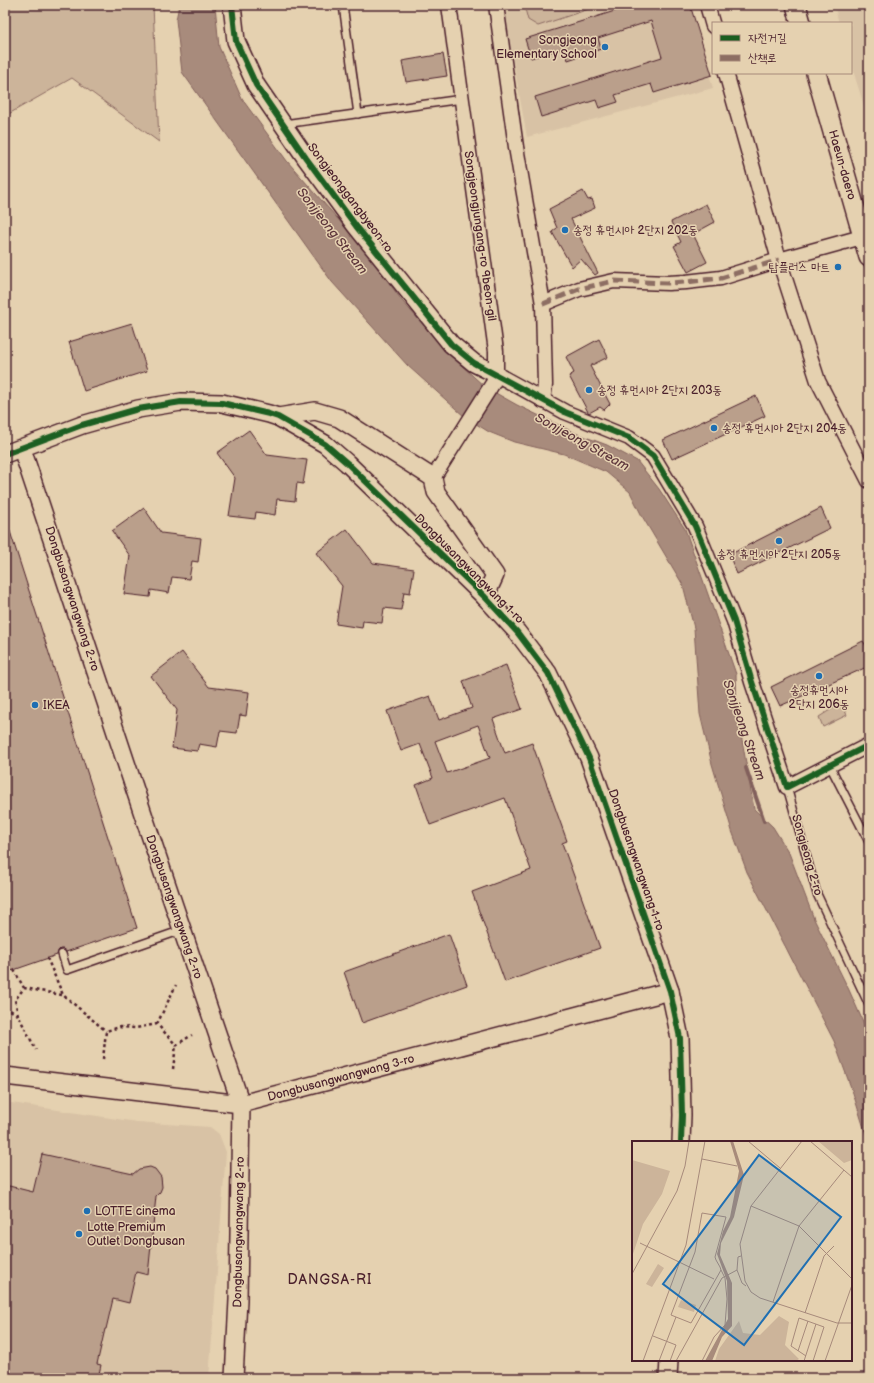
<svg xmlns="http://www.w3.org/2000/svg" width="874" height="1383" viewBox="0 0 874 1383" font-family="'Balsamiq Sans','Poor Story',sans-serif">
<rect width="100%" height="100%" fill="#e5d1b0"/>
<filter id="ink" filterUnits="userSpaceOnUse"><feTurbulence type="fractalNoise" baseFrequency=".025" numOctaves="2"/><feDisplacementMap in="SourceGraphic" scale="8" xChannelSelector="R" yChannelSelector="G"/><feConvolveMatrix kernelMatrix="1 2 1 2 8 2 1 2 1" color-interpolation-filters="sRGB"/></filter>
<g filter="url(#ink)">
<g fill="#d8c2a5">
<path d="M503,5H688L713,88L527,137Z"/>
<path d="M834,5H869V122L851,64V23H839Z"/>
<path d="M5,1102L137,1122L210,1127L219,1134L226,1152L209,1378H5Z"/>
</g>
<g fill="#ccb49a" stroke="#8b6a62">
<path d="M5,5H153L159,142L72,78L5,116Z"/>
<path d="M524,5H601L538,26L528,20Z"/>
<path d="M841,703L847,715L823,727L819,717Z"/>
</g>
<path fill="#a88b7b" stroke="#82605b" d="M179,5H215L219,47L242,99L287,161L365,250L403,302L449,354L485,387L517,405L575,433L607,445L637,461L659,489L685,529L736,674L737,711L754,809L773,827L789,853L814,919L849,990L869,1035V1144L853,1093L834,1041L747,872L732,831L712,764L700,714L694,628L683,585L642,516L630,492L606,472L564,454L514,442L489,432L465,417L408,366L332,282L182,72L176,20Z"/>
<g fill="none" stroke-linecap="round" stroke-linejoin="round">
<path stroke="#82605b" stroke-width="4" d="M746,768L764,821"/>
</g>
<g fill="#ba9f8b" stroke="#4a1f2b" fill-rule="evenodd">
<path d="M634,5H690L712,75L654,93L651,84L615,95L618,102L599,108L596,100L541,117L535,97L662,57L651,21L598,38L601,49L568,60L564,48L531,58L525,39Z"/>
<path d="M443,54L447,76L406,82L402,61Z"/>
<path d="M583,191L588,200L592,199L595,208L571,219L598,273L595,275L581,259L572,267L552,232L557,228L549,209Z"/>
<path d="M706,204L715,222L693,234L707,262L688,272L674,246L681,242L671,222Z"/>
<path d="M132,323L147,371L84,391L69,342Z"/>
<path d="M599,339L608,357L590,366L610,404L604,410L600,407L589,413L588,412L569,376L574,373L566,357Z"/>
<path d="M756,396L765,416L672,459L663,440Z"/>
<path d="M249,430L267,455L307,460L303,484L297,483L295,501L277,499L275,515L256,512L255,519L229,516L235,478L217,453Z"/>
<path d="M144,508L161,533L201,538L198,562L192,561L189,579L172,577L169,593L151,590L150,597L124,594L130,556L112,531Z"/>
<path d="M821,508L830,528L737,574L729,555Z"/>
<path d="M5,522H7L137,928L66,952L63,949H60L58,951L57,955L5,973Z"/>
<path d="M347,529L373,563L414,569L410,593L404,592L401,610L384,608L382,623L363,621L362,628L336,624L342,586L316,553Z"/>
<path d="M863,641L869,650V666L780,706L771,687Z"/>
<path d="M182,652L209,687L249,692L246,716L240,715L237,733L220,731L217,747L199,744L197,751L172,748L177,710L151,676Z"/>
<path d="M506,665L522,709L493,719L505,753L532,743L567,841L562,843L600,948L505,982L472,892L531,870L505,798L430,825L416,785L433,778L420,744L401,751L387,711L430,696L439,720L472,708L463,681ZM478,725L490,758L447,773L435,741Z"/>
<path d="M449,934L467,985L362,1023L344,972Z"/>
<path d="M42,1154L133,1174L139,1169L150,1167L155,1169L161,1177L162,1187L160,1192L156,1196L148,1275L136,1272L129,1303L113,1299L106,1329H105L97,1364L101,1365L98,1378H5V1185L33,1192Z"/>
</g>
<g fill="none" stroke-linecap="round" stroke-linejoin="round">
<g stroke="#4a1f2b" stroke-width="10">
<g id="service">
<path d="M343,5L358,114"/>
<path d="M284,124L462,99"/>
<path d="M830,766L869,842"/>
<path d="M787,787L817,894L869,1005"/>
<path d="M62,954L67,970L182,930"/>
</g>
</g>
<g stroke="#4a1f2b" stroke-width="17">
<g id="minor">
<path d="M496,5L516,147L543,304L545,385L543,401"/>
<path d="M707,5L713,26"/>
<path d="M726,73L779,260L818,381L869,481"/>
<path d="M543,304L579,289L614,281L668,283L686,282L721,278L779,260L869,235"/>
<path d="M496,374L565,412L629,438L653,456L695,526L734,621L752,682L787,787L869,745"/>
<path d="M433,478L493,383L496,374V351L449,5"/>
</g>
</g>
<g stroke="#4a1f2b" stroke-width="20">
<g id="tertiary">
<path d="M232,5L236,41L256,85L306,158L356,226L451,344L474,363L496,374"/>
<path d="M278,417L315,411L339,418L433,478L436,492L495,575L485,597"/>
<path d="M22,449L144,817L241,1104L238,1300L234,1378"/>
<path d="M5,454L82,425L138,409L181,402L222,403L269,414L278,417L325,444L347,463L485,597L517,632L548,673L589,758L670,991L680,1038L682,1115L681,1142"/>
<path d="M5,1076L241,1104L670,991"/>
<path d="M668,1378L669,1360"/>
</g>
</g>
<g stroke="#4a1f2b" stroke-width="22">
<g id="secondary">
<path d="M796,5L801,23"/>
<path d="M816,73L869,257"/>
</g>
</g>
<g stroke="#4a1f2b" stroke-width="2.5" stroke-dasharray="3 3" stroke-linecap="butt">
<path d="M47,958L63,995L106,1031"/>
<path d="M14,970L24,988"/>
<path d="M5,1007L18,1015L36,1050"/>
<path d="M18,1015L15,1000L24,988L62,995"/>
<path d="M157,1024L176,985"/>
<path d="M103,1059L106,1031L120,1027L136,1028L157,1024L176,1045"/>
<path d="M173,1069L176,1045L192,1035"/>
</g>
<use href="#service" stroke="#e5d1b0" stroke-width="7"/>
<use href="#minor" stroke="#e5d1b0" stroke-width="14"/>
<use href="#tertiary" stroke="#e5d1b0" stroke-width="17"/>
<use href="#secondary" stroke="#e5d1b0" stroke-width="19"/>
<path stroke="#8d6e63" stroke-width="5" stroke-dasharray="10 5" stroke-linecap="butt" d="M543,304L579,289L614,281L668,283L686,282L721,278L779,260"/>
<g stroke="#e5d1b0" stroke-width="8">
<g id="cycleway">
<path d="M232,5L236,41L256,85L306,158L356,226L451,344L474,363L565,412L629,438L653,456L695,526L734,621L752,682L787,787L869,745"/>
<path d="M5,454L82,425L138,409L181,402L222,403L269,414L278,417L325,444L347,463L485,597L517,632L548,673L589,758L670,991L680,1038L682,1115L681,1142"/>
</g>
</g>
<use href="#cycleway" stroke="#1b5e20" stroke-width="6"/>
</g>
</g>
<g fill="#1f6fb2" stroke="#e5d1b0" stroke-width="1.5">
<circle cx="605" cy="47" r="4"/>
<circle cx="565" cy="230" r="4"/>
<circle cx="838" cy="267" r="4"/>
<circle cx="589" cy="390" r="4"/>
<circle cx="714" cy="428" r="4"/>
<circle cx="779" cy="541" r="4"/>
<circle cx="819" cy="676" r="4"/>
<circle cx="35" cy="705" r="4"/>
<circle cx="87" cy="1211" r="4"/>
<circle cx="79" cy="1234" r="4"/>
</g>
<g text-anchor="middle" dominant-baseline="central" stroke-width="3" stroke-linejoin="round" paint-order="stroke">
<g font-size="12" fill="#4a1f2b" stroke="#e5d1b0" text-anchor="start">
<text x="597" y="40" text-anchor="end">Songjeong<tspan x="597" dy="14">Elementary School</tspan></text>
<text x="573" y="230">송정 휴먼시아 2단지 202동</text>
<text x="830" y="267" text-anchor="end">탑플러스 마트</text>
<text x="597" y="390">송정 휴먼시아 2단지 203동</text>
<text x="722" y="428">송정 휴먼시아 2단지 204동</text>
<text x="779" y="554" text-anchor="middle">송정 휴먼시아 2단지 205동</text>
<text x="819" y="690" text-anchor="middle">송정휴먼시아<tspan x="819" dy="14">2단지 206동</tspan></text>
<text x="43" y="705">IKEA</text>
<text x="95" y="1211">LOTTE cinema</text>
<text x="87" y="1227">Lotte Premium<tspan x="87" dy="14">Outlet Dongbusan</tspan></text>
</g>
<g font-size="12" fill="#4a1f2b" stroke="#e5d1b0">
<text transform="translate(842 165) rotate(74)">Haeun-daero</text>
<text transform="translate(350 198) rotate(53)">Songjeonggangbyeon-ro</text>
<text transform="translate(480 236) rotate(82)">Songjeongjungang-ro 9beon-gil</text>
<text transform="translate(469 569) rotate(45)">Dongbusangwangwang 1-ro</text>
<text transform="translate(72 599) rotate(72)">Dongbusangwangwang 2-ro</text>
<text transform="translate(807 855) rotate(74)">Songjeong 2-ro</text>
<text transform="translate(636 860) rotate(71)">Dongbusangwangwang 1-ro</text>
<text transform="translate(174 907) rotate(71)">Dongbusangwangwang 2-ro</text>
<text transform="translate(341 1078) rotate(-15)">Dongbusangwangwang 3-ro</text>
<text transform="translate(239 1232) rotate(-89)">Dongbusangwangwang 2-ro</text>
</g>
<g font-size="13" font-style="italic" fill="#5d353b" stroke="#e5d1b0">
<text transform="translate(332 231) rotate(52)">Sonjjeong Stream</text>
<text transform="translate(582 442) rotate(29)">Sonjjeong Stream</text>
<text transform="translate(744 730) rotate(71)">Sonjjeong Stream</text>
</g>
<g font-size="14" letter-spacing="1" fill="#4a1f2b" stroke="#e5d1b0">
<text x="330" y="1279">DANGSA-RI</text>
</g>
</g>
<g transform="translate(632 1141)">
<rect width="220" height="220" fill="#e5d1b0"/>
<path d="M186,0H220V19L212,22ZM0,19L38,30L30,53L11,83L0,116ZM26,123L32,127L20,146L14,143ZM49,159L64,164L62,171L46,166ZM147,175L157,181L153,204L167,218L164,220H83L87,208L107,180L111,192L128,194Z" fill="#ccb49a"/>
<path d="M98,0H101L112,34L102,76L89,102L88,114L100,142V185L90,196L80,220H73L96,178L95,140L85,113L91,90L98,76L107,30Z" fill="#a88b7b"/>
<path fill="none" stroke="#a78a7b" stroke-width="1" d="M116,0L148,27M170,0L119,65L108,103L113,140L119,151L128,157L205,182H220M178,0L220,36M70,18L105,25M119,65L167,85L220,138M8,102L82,138M109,115L106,116L105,129L110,142L114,145M0,133L45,50L53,25L57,0M141,161L167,85L212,29M173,172L192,115L202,105M21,195L44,204L38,220M166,210L176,180M174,215L159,205L167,177L192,186L181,220M11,220L54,104L73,0M27,220L44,176M44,220L90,137L105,129M70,220L82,196L93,184L95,158L93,137L89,129L88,126L84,119L83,116L94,76L70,72L63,111L39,174L59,182L89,129M172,220L184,183M193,220L220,144"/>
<path fill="#1f6fb2" fill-opacity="0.15" stroke="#1f6fb2" stroke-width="2" d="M127,14L209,76L112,204L31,143Z"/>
<rect width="220" height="220" fill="none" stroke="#4a1f2b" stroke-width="2"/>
</g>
<rect width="874" height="1383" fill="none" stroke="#e5d1b0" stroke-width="20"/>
<rect x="10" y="10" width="854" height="1363" fill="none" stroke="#4a1f2b" stroke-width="1.5" filter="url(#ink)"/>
<rect x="712" y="22" width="140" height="52" fill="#e5d1b0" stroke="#a78a7b"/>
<rect x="720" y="35" width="20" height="6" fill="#1b5e20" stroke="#a78a7b"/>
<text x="748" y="42" font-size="12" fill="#4a1f2b">자전거길</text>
<rect x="720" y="55" width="20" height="6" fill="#8d6e63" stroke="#a78a7b"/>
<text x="748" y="62" font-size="12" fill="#4a1f2b">산책로</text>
</svg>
